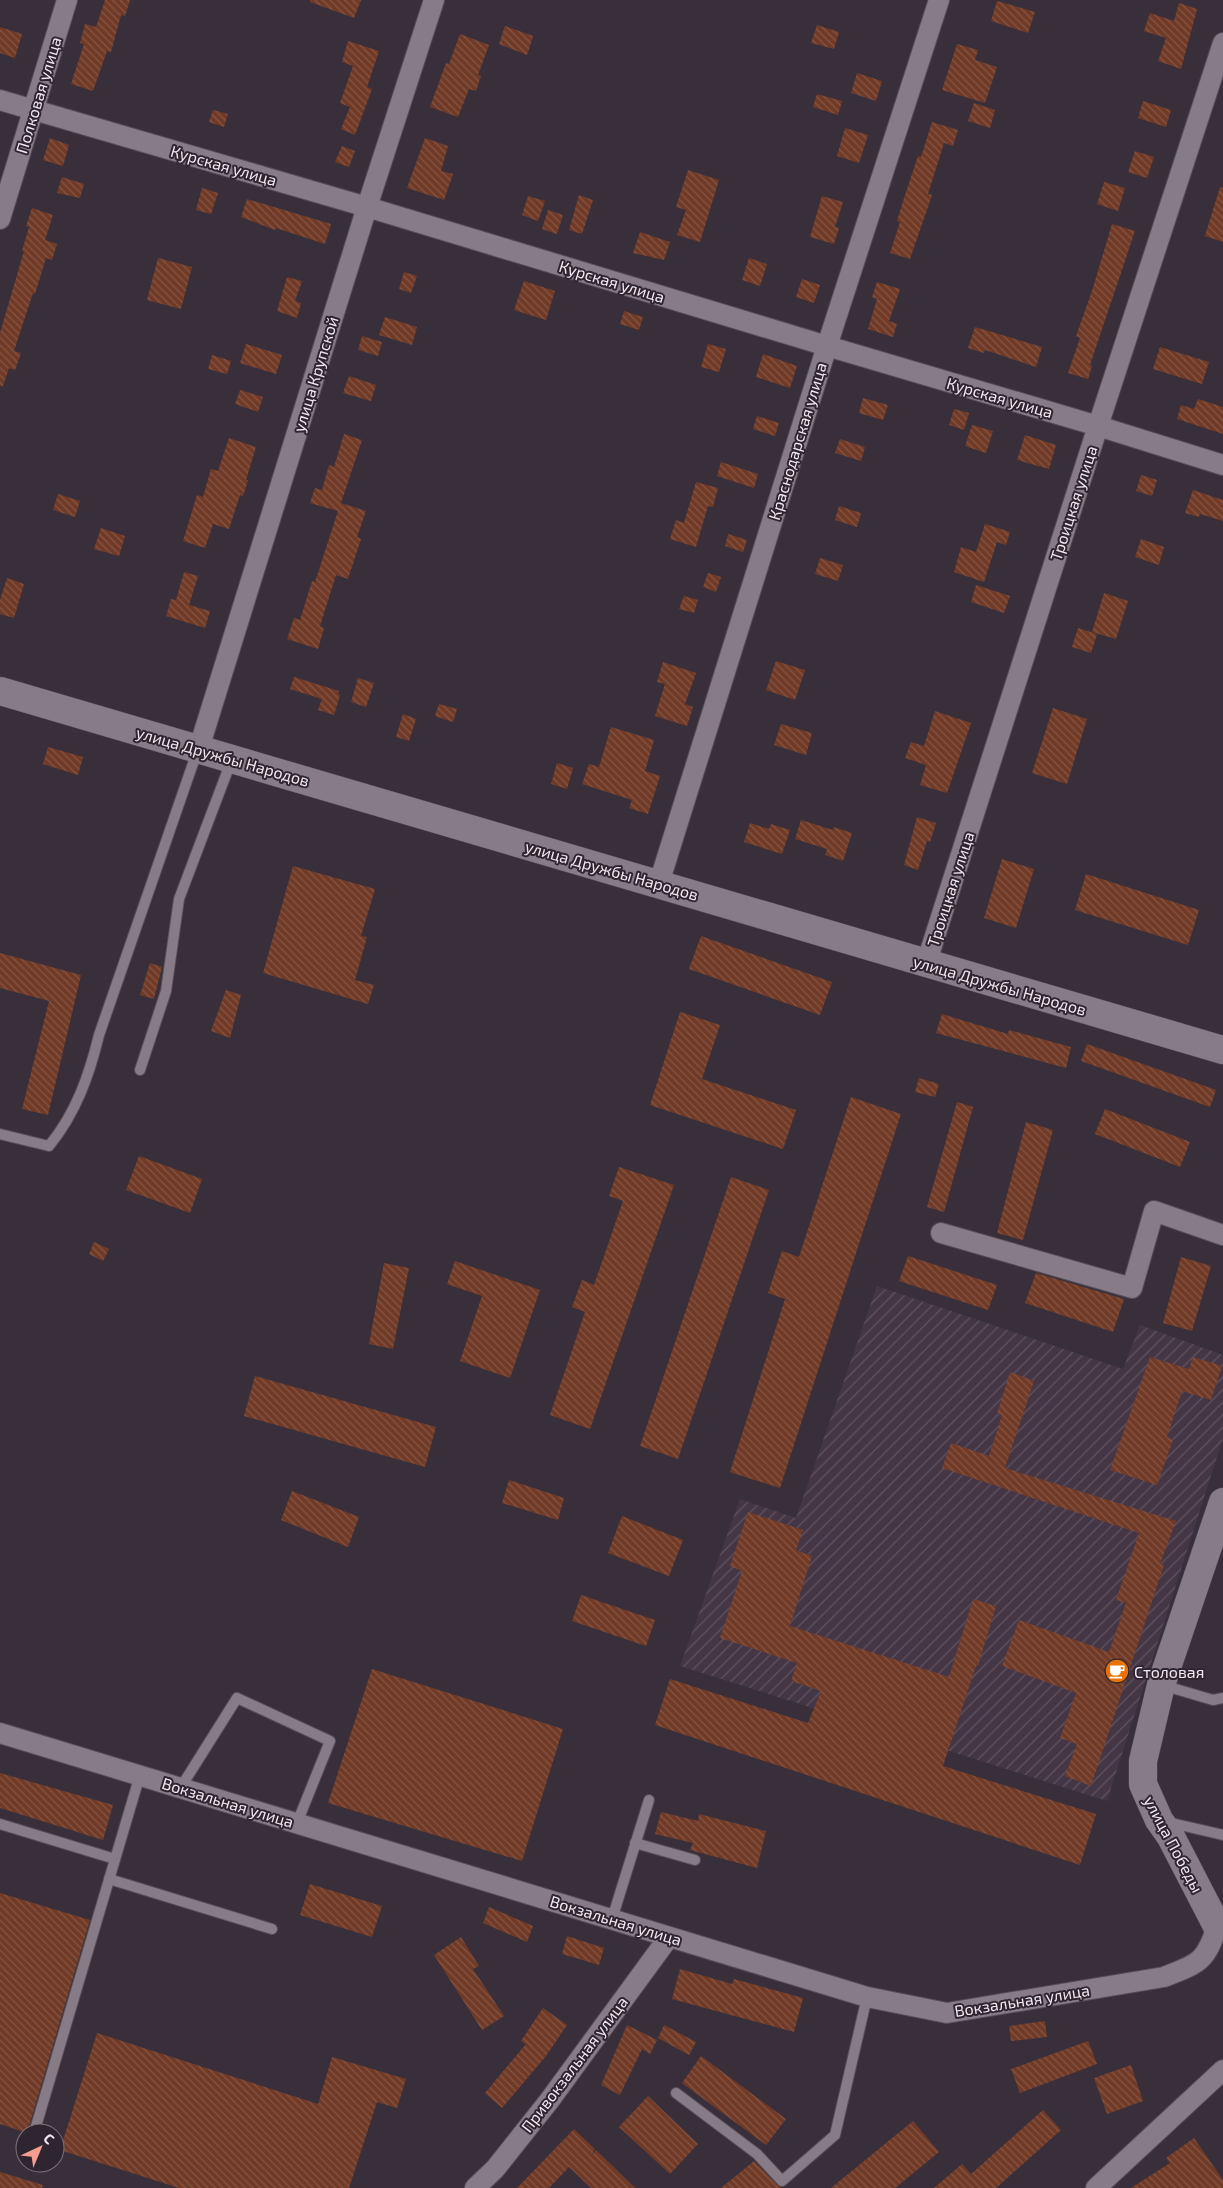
<svg xmlns="http://www.w3.org/2000/svg" width="1223" height="2188" viewBox="0 0 1223 2188" font-family="'Exo 2',sans-serif">
<defs>
<pattern id="industrial-furrows" width="10" height="10" patternUnits="userSpaceOnUse" patternTransform="scale(1.25)"><rect width="10" height="10" fill="#453646"/><path d="M-1 1l2-2M0 10L10 0M9 11l2-2" fill="none" stroke="#605361"/></pattern>
<pattern id="building-back-hatch" width="6" height="6" patternUnits="userSpaceOnUse" patternTransform="scale(1.25)"><rect width="6" height="6" fill="#703a26"/><path d="M-1 5l2 2M0 0l6 6M5-1l2 2" fill="none" stroke="#855646"/></pattern>
</defs>
<rect width="100%" height="100%" fill="#392f3a"/>
<path fill="url(#industrial-furrows)" d="M877,1286L1123,1369L1140,1325L1223,1355V1438L1107,1801L680,1666L740,1499L796,1518Z"/>
<g fill="url(#building-back-hatch)">
<path d="M105,0H130L125,16L121,15L111,52L107,51L93,91L71,84L84,44L80,43L85,24L96,27Z"/>
<path d="M310,0H361L354,18L310,2Z"/>
<path d="M997,1L1035,12L1028,33L991,21Z"/>
<path d="M1179,3L1197,9L1181,69L1158,61L1166,38L1144,31L1150,13L1174,21Z"/>
<path d="M817,25L839,32L834,49L811,43Z"/>
<path d="M505,26L533,36L527,55L499,44Z"/>
<path d="M0,27L22,34L15,58L0,53Z"/>
<path d="M460,34L489,45L478,75L481,76L476,91L469,89L458,117L430,107L446,63L449,64Z"/>
<path d="M348,41L379,51L367,87L372,89L355,135L341,129L350,107L340,103L353,66L342,62Z"/>
<path d="M957,44L978,50L975,60L997,67L985,103L942,90Z"/>
<path d="M857,73L882,81L876,101L851,93Z"/>
<path d="M817,94L842,101L838,115L813,107Z"/>
<path d="M1143,101L1171,110L1166,127L1138,118Z"/>
<path d="M974,103L995,110L990,128L968,121Z"/>
<path d="M213,110L228,114L224,127L209,122Z"/>
<path d="M932,122L958,130L953,146L944,143L928,194L932,195L910,259L890,253L900,222L897,221L904,198L918,156L921,157Z"/>
<path d="M845,128L868,135L859,163L837,156Z"/>
<path d="M50,138L69,145L63,166L43,160Z"/>
<path d="M425,138L448,146L441,171L453,174L444,200L407,188Z"/>
<path d="M342,146L355,151L349,167L335,162Z"/>
<path d="M1135,151L1154,157L1147,178L1128,172Z"/>
<path d="M688,170L719,180L700,242L677,235L686,210L676,207Z"/>
<path d="M62,177L84,184L80,198L57,193Z"/>
<path d="M1104,182L1125,188L1118,211L1097,204Z"/>
<path d="M1220,187L1223,188V242L1205,236Z"/>
<path d="M202,188L218,193L211,214L196,210Z"/>
<path d="M579,195L593,200L582,234L569,230Z"/>
<path d="M528,196L545,201L538,221L522,215Z"/>
<path d="M822,196L843,202L835,227L839,228L834,244L810,237Z"/>
<path d="M247,199L331,224L325,244L276,228L275,230L241,217Z"/>
<path d="M32,208L53,215L45,240L57,244L52,260L46,258L35,294L33,293L14,351L21,353L15,370L9,368L3,386H0V333L24,251H22L29,227L26,226Z"/>
<path d="M548,210L563,215L557,234L542,229Z"/>
<path d="M1112,224L1135,231L1090,365L1092,366L1088,379L1068,373L1080,338L1076,336L1092,291Z"/>
<path d="M640,232L670,242L664,260L633,253Z"/>
<path d="M158,258L192,267L181,309L147,300Z"/>
<path d="M749,258L767,264L760,286L742,280Z"/>
<path d="M404,272L417,276L411,293L399,289Z"/>
<path d="M287,277L302,281L295,301L301,303L297,318L277,311Z"/>
<path d="M802,279L820,285L814,303L796,297Z"/>
<path d="M524,281L555,291L546,320L514,310Z"/>
<path d="M877,282L900,289L889,321L897,324L893,337L868,329L877,299L872,297Z"/>
<path d="M624,311L643,317L639,330L620,324Z"/>
<path d="M385,317L417,327L412,345L379,335Z"/>
<path d="M975,327L1042,347L1036,367L985,350L984,353L968,348Z"/>
<path d="M362,336L382,342L378,356L358,350Z"/>
<path d="M246,344L282,355L276,374L240,363Z"/>
<path d="M708,344L726,349L719,372L701,367Z"/>
<path d="M1160,347L1209,362L1202,384L1153,369Z"/>
<path d="M763,354L797,366L790,388L756,377Z"/>
<path d="M212,355L231,361L227,374L208,369Z"/>
<path d="M349,376L376,385L371,401L343,393Z"/>
<path d="M240,390L263,397L258,412L235,404Z"/>
<path d="M863,398L888,405L883,420L859,413Z"/>
<path d="M1198,399L1223,407V434L1177,419L1181,405L1194,409Z"/>
<path d="M954,409L969,413L964,430L949,425Z"/>
<path d="M757,416L779,423L775,436L753,429Z"/>
<path d="M972,425L993,431L986,453L965,446Z"/>
<path d="M344,434L362,440L341,503L366,511L357,537L361,539L348,579L336,575L320,626L324,628L318,649L287,639L294,618L300,620L312,581L315,582L338,511L310,503L315,488L322,490L329,465L334,467Z"/>
<path d="M1025,435L1056,445L1049,469L1017,460Z"/>
<path d="M229,438L256,447L246,480H248L243,496L240,495L229,529L213,524L205,548L183,541L197,495L203,497L211,469L218,471Z"/>
<path d="M840,439L865,447L861,461L835,453Z"/>
<path d="M721,462L758,474L754,488L717,476Z"/>
<path d="M1141,475L1157,480L1152,496L1136,491Z"/>
<path d="M696,482L718,488L713,507L708,506L696,547L670,539L676,520L684,523Z"/>
<path d="M1193,490L1223,500V521L1200,514L1199,517L1185,513Z"/>
<path d="M58,494L80,501L75,517L53,510Z"/>
<path d="M839,506L861,513L857,527L835,520Z"/>
<path d="M985,524L1010,532L1006,545L997,542L984,582L954,572L961,547L976,552Z"/>
<path d="M101,528L125,536L119,556L94,549Z"/>
<path d="M728,534L747,540L743,552L725,546Z"/>
<path d="M1141,539L1164,547L1159,565L1135,557Z"/>
<path d="M820,558L843,565L838,581L815,574Z"/>
<path d="M184,572L198,576L189,605L210,611L205,628L166,616L171,599L176,600Z"/>
<path d="M708,573L721,577L716,592L703,587Z"/>
<path d="M7,578L24,584L14,618L0,614V600Z"/>
<path d="M976,585L1010,596L1004,613L971,602Z"/>
<path d="M1104,593L1128,601L1116,639L1092,632Z"/>
<path d="M684,596L698,600L694,613L679,609Z"/>
<path d="M1078,628L1097,634L1091,653L1072,647Z"/>
<path d="M776,661L805,670L795,700L766,690Z"/>
<path d="M663,662L696,673L685,704L693,707L687,726L655,716L665,684L657,682Z"/>
<path d="M294,677L339,691L338,694L340,695L334,715L318,710L322,699L290,689Z"/>
<path d="M358,678L374,683L366,707L351,702Z"/>
<path d="M439,704L457,709L453,722L435,716Z"/>
<path d="M1053,708L1087,719L1067,784L1032,773Z"/>
<path d="M935,711L971,723L947,793L920,785L926,765L905,758L911,742L924,746Z"/>
<path d="M403,714L416,719L409,741L396,737Z"/>
<path d="M781,724L812,733L806,755L774,745Z"/>
<path d="M611,727L654,740L645,771L660,776L648,814L629,808L632,800L582,784L589,764L599,767Z"/>
<path d="M48,747L83,757L78,775L43,764Z"/>
<path d="M557,763L573,768L567,789L551,784Z"/>
<path d="M917,817L936,823L930,842L927,841L918,870L904,865Z"/>
<path d="M801,820L833,830L834,827L852,833L843,861L825,855L827,849L795,839Z"/>
<path d="M750,823L769,829L771,824L790,830L782,854L744,842Z"/>
<path d="M1002,859L1034,869L1016,928L984,918Z"/>
<path d="M293,866L375,889L361,936L367,937L355,980L374,985L368,1004L263,973Z"/>
<path d="M1086,874L1199,910L1188,945L1075,910Z"/>
<path d="M701,936L832,982L820,1015L689,969Z"/>
<path d="M0,953L81,975L48,1115L22,1109L49,1001L0,988Z"/>
<path d="M150,963L162,967L154,999L140,995Z"/>
<path d="M226,990L241,995L230,1038L211,1031Z"/>
<path d="M680,1012L720,1025L702,1079L796,1110L783,1149L650,1105Z"/>
<path d="M942,1014L1008,1034L1009,1030L1071,1047L1066,1068L936,1033Z"/>
<path d="M1087,1044L1216,1090L1210,1107L1081,1061Z"/>
<path d="M919,1078L939,1084L935,1097L915,1092Z"/>
<path d="M851,1097L901,1114L780,1488L730,1472L785,1299L768,1293L782,1251L799,1257Z"/>
<path d="M957,1102L973,1107L944,1212L927,1207Z"/>
<path d="M1105,1109L1190,1142L1180,1167L1095,1134Z"/>
<path d="M1026,1122L1053,1130L1023,1240L997,1233Z"/>
<path d="M139,1156L202,1179L190,1213L126,1190Z"/>
<path d="M619,1167L674,1185L590,1429L550,1415L585,1312L572,1307L582,1280L594,1285L623,1201L609,1196Z"/>
<path d="M731,1177L769,1190L678,1459L640,1446Z"/>
<path d="M94,1242L109,1249L103,1261L89,1254Z"/>
<path d="M908,1256L997,1285L988,1310L899,1281Z"/>
<path d="M1181,1257L1211,1266L1192,1331L1163,1323Z"/>
<path d="M455,1261L540,1290L510,1378L460,1361L482,1296L447,1284Z"/>
<path d="M384,1263L409,1268L393,1349L369,1344Z"/>
<path d="M1036,1273L1124,1299L1113,1332L1025,1303Z"/>
<path d="M1150,1357L1189,1369L1193,1357L1222,1366L1211,1400L1182,1391L1167,1437L1173,1440L1157,1485L1110,1470Z"/>
<path d="M1010,1372L1034,1381L1005,1468L1176,1521L1160,1564L1164,1565L1091,1786L1065,1776L1077,1744L1060,1738L1076,1693L1002,1666L1019,1620L1109,1652L1126,1603L1116,1600L1139,1533L942,1468L951,1443L989,1456L1002,1415L997,1414Z"/>
<path d="M255,1376L436,1427L425,1467L244,1416Z"/>
<path d="M509,1480L564,1498L558,1520L502,1503Z"/>
<path d="M292,1491L359,1517L348,1547L281,1520Z"/>
<path d="M748,1512L803,1530L796,1550L812,1556L790,1626L949,1677L973,1599L996,1606L978,1666H976L943,1766L1096,1814L1080,1865L655,1725L670,1679L808,1723L821,1691L791,1681L797,1663L720,1638L742,1571L730,1566Z"/>
<path d="M622,1516L683,1540L669,1576L608,1553Z"/>
<path d="M581,1595L655,1620L646,1646L572,1621Z"/>
<path d="M372,1669L563,1729L522,1861L328,1803Z"/>
<path d="M0,1773L113,1805L103,1840L0,1808Z"/>
<path d="M661,1812L698,1821L699,1814L766,1831L757,1868L690,1850L693,1843L655,1834Z"/>
<path d="M310,1884L382,1906L372,1937L300,1915Z"/>
<path d="M0,1893L90,1920L27,2133L0,2124Z"/>
<path d="M489,1907L533,1926L527,1942L483,1923Z"/>
<path d="M567,1936L604,1948L599,1965L562,1954Z"/>
<path d="M461,1937L479,1966L473,1969L504,2016L482,2030L434,1955Z"/>
<path d="M680,1969L732,1984L734,1979L803,1998L794,2032L672,1999Z"/>
<path d="M543,2008L567,2025L546,2056L502,2108L485,2093L526,2044L521,2041Z"/>
<path d="M1045,2021L1047,2037L1011,2041L1009,2026Z"/>
<path d="M627,2025L657,2040L650,2054L642,2049L620,2095L601,2085Z"/>
<path d="M664,2025L696,2042L689,2055L658,2038Z"/>
<path d="M97,2033L318,2104L332,2057L406,2079L397,2108L377,2102L349,2188H179L60,2150Z"/>
<path d="M1088,2041L1097,2064L1020,2093L1011,2069Z"/>
<path d="M701,2056L786,2119L766,2145L682,2083Z"/>
<path d="M1131,2065L1143,2101L1107,2114L1094,2078Z"/>
<path d="M648,2096L698,2144L670,2174L619,2127Z"/>
<path d="M1043,2110L1061,2130L996,2188H934L962,2164L971,2174Z"/>
<path d="M913,2121L939,2152L895,2188H831Z"/>
<path d="M574,2129L595,2149L591,2156L596,2150L635,2188H591L569,2167L549,2188H517Z"/>
<path d="M1194,2138L1223,2180V2188H1131L1170,2163L1166,2158Z"/>
<path d="M754,2161L781,2188H721L737,2175Z"/>
<path d="M0,2172L43,2185L42,2188H0Z"/>
</g>
<g fill="none" stroke-linecap="round" stroke-linejoin="round">
<g stroke="#564e57" stroke-width="12">
<g id="lane">
<path d="M140,1070L166,991L179,899L232,759"/>
<path d="M0,1134L49,1146C76,1113 89,1076 99,1035L198,749"/>
<path d="M1162,1685L1213,1700L1223,1698"/>
<path d="M181,1787L237,1698L330,1741L297,1823"/>
<path d="M1167,1822L1223,1835"/>
<path d="M0,1824L115,1859"/>
<path d="M635,1843L695,1860"/>
<path d="M109,1879L272,1929"/>
<path d="M612,1919L649,1800"/>
<path d="M676,2093L757,2154L782,2181L835,2135L867,1997"/>
<path d="M34,2133L140,1775"/>
</g>
</g>
<g stroke="#564e57" stroke-width="22">
<g id="street">
<path d="M0,100L367,207L827,346L1098,426L1223,465"/>
<path d="M0,219L67,0"/>
<path d="M199,748L367,207L434,0"/>
<path d="M659,883L827,346L939,0"/>
<path d="M926,964L1098,426L1223,43"/>
<path d="M941,1233L1132,1288L1154,1211L1223,1235"/>
<path d="M0,1733L867,1997L947,2013L1164,1977C1199,1963 1206,1962 1217,1926"/>
<path d="M475,2188L495,2169L549,2101L669,1937"/>
<path d="M1096,2188L1223,2070"/>
</g>
</g>
<g stroke="#564e57" stroke-width="29">
<g id="secondary">
<path d="M0,691L1223,1050"/>
<path d="M1217,1926L1171,1837L1159,1820L1143,1784V1761L1161,1685L1223,1502"/>
</g>
</g>
<use href="#lane" stroke="#877b88" stroke-width="10"/>
<use href="#street" stroke="#877b88" stroke-width="20"/>
<use href="#secondary" stroke="#877b88" stroke-width="28"/>
</g>
<defs>
<g id="cafe-disc" transform="scale(1.25)"><circle r="9.5" fill="#e8710a" stroke="#2f2530"/><path d="M-5.5-4.5H6V0H3Q3 3.5 0 3.5H-2.5Q-5.5 3.5-5.5 0ZM3-3.2v2h1.7v-2ZM-6 4.5H4V6H-6Z" fill="#fff"/></g>
</defs>
<g fill-rule="evenodd">
<use href="#cafe-disc" x="1117" y="1671"/>
</g>
<g text-anchor="middle" dominant-baseline="central" stroke-width="4" stroke-linejoin="round" paint-order="stroke">
<g font-size="16" fill="#f0e9f0" stroke="#2f2530">
<text transform="translate(38 95) rotate(-73)">Полковая улица</text>
<text transform="translate(224 165) rotate(16)">Курская улица</text>
<text transform="translate(612 281) rotate(17)">Курская улица</text>
<text transform="translate(315 374) rotate(-73)">улица Крупской</text>
<text transform="translate(1000 397) rotate(16)">Курская улица</text>
<text transform="translate(797 441) rotate(-73)">Краснодарская улица</text>
<text transform="translate(1073 503) rotate(-72)">Троицкая улица</text>
<text transform="translate(223 756) rotate(16)">улица Дружбы Народов</text>
<text transform="translate(612 870) rotate(16)">улица Дружбы Народов</text>
<text transform="translate(950 889) rotate(-72)">Троицкая улица</text>
<text transform="translate(1000 985) rotate(16)">улица Дружбы Народов</text>
<text transform="translate(228 1802) rotate(17)">Вокзальная улица</text>
<text transform="translate(1174 1844) rotate(62)">улица Победы</text>
<text transform="translate(616 1920) rotate(17)">Вокзальная улица</text>
<text transform="translate(1022 2000) rotate(-9)">Вокзальная улица</text>
<text transform="translate(574 2064) rotate(-53)">Привокзальная улица</text>
</g>
<g font-size="16" fill="#f0e9f0" stroke="#2f2530" text-anchor="start">
<text x="1134" y="1671">Столовая</text>
</g>
</g>
<g transform="translate(40 2148) rotate(44)"><circle r="24" fill="#2f2530" stroke="#7c737d"/>
<path d="M0-4L9 19L0 12L-9 19Z" fill="#f59d8e"/>
<text y="-8" font-size="14" font-weight="bold" text-anchor="middle" fill="#f0e9f0">С</text>
</g>
</svg>
